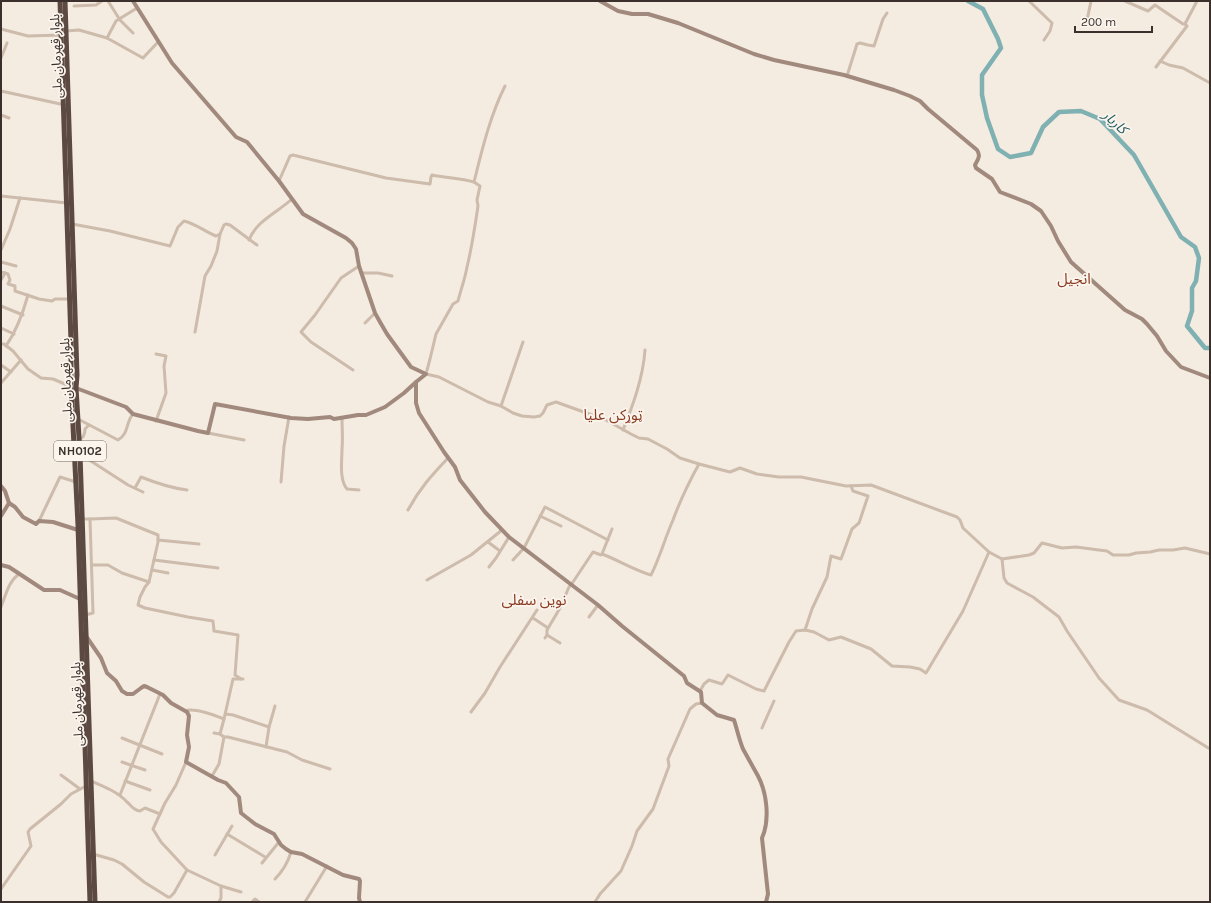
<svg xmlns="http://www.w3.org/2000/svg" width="1211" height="903" viewBox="0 0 1211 903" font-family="Karla,'Noto Sans Arabic',sans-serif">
<rect width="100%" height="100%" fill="#f4ebe1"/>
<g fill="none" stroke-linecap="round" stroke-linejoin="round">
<path stroke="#7fb0b2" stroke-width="4.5" d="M968,1L983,9L998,39L1001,48L982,75V95L987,118L998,149L1010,157L1031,153L1043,127L1059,112L1081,111L1100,119L1134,155L1181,237L1195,247L1199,258L1196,281L1192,288V311L1187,326L1205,348H1210"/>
<g stroke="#cdbbac" stroke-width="3">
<path d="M108,1L120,20L133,33"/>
<path d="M1029,1L1052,23L1050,31L1044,40"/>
<path d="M1125,1L1148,11L1155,5L1183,24H1185"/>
<path d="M74,6L96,5L102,1"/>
<path d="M1086,25L1091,1"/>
<path d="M1,29L28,36L62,35"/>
<path d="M66,31L79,30L107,38L143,58L158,42"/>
<path d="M107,38L116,21L137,8"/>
<path d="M1,58L7,43"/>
<path d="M1160,61L1169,65L1183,68L1210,83"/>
<path d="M1156,67L1187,26L1185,24L1197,1"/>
<path d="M847,76L857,44L860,43L868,45L874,46L883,19L887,13"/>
<path d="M505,86C490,116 482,150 474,182L480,186L477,200L478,206C475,226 472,247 467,267C465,279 461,289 458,301L453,304L436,334L430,359L426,374L439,377L488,402L501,406L513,413L522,416L534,417L540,416L543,413L547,405L556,402L606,420L631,434L639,438L648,439L667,449L680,458L699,464L730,472L740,468L757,474L779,477H801L846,486L871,485L957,517L960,520L963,528L989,552L1002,559L1004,578L1007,583L1033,597L1059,617L1067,631L1099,678L1119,700L1147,710L1210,749"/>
<path d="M1,91L65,105"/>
<path d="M1,115L9,118"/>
<path d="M279,181L290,156L293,155L386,178L430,184L431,177L432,175C446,178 460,178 474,182"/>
<path d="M1,196L67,203"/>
<path d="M72,224L110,231L170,246L178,227L184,221C194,223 206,232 216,236L220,234L224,225L226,224L230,225L257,245"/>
<path d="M249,240C256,221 278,212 292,199"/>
<path d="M1,250L10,229L20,198"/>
<path d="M1,262L16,266"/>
<path d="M1,272L5,273L1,280"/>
<path d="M5,273L8,274L10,280L8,284L15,286V291L39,299L52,301L55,299H70"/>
<path d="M361,273H378L392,276"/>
<path d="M1,306L23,315"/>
<path d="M365,323L375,313"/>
<path d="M1,328L14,334"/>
<path d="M195,332L205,276L211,266L217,251L220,234"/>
<path d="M1,344H4L13,351L28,369L41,378L53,379L72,387"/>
<path d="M6,346C17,330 23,313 28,295"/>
<path d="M1,365L11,372"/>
<path d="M353,370L311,342L301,332L315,315L341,278L359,266"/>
<path d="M1,383L21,360"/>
<path d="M501,406L523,342"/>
<path d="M342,418C342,428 343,439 342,449C342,460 339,480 347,489L359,490"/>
<path d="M78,419L118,440C129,434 126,421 133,414"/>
<path d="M156,421L166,393L164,366L166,356L156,354"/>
<path d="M623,430C633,405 643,378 645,350"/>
<path d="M208,433L244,440"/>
<path d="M79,439C84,438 85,434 85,429L89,425"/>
<path d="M80,454L128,485L143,492"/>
<path d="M281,482L284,446L289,417"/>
<path d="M135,488L141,477C156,483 171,488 187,490"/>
<path d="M408,510C420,488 431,476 448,458"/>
<path d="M540,516L561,526"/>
<path d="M82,519H90L93,613L85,615"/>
<path d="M90,519L116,518L158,535V542L149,582L145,587L140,597L138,605L145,608L188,617L213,621L214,631L238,635L235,675L241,679"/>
<path d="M39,521L60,477L76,482"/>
<path d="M158,540L199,544"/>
<path d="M488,542L500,551"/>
<path d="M602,554L612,529"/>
<path d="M1002,559L1029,555L1034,553L1042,543L1062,548L1076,547L1099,550L1107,551L1113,555H1129L1136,553L1150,552L1159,550H1173L1185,548L1210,554"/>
<path d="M154,560L218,568"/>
<path d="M513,560L524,548L545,507L608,540"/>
<path d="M92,565H108L122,573L149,582"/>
<path d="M489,567L496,558L509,537"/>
<path d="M152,570L168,573"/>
<path d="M427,580L471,555L502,530"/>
<path d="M1,607C6,595 8,582 19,574"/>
<path d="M589,617L598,605"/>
<path d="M533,618L548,628"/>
<path d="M805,630L812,609L827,577L831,556L841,559L852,529L859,523L868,496L853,491L851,486"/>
<path d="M547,635L560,643"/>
<path d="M545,638L547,635V630L560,608L569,587L571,585L593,552L601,555L602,554C618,560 634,570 651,575C660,557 665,538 673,520C680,501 689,482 699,464"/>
<path d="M700,691L704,684L709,680L722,684L728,675L756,689L764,691L789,642L796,631L805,630L814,632L829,640L841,637L871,649L892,666L910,667L920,669L926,673L963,611L989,552"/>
<path d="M185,711C194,707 214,715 224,719L233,679H243"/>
<path d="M471,712L485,693L500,667L537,610"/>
<path d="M226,714L233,715L269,727"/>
<path d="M762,728L774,701"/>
<path d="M214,733L220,734"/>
<path d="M224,737H228L287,752L302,760L330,769"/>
<path d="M122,738L162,754"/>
<path d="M266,747L269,727L275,706"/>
<path d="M122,762L145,770"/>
<path d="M186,762L176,785L165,803L153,829L161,842L187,870L221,886L241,892"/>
<path d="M61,775L80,789"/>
<path d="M212,776L219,764L224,737L220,734L224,719"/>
<path d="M91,781C103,786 118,792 127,802C132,806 133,810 140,811L145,808L160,814"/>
<path d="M125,781L150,790"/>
<path d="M120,795L160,694"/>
<path d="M227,834L265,857"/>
<path d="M93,854L114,860L122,864L144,882L168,897H170L174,893L187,870"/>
<path d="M215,855L232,826"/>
<path d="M262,863L279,842"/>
<path d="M275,879C283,871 288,862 291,852"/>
<path d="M1,889L31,846L28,832L30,829L61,804L71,794L86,786"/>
<path d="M219,902L221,898V886"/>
<path d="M252,902L255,899L259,902"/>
<path d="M305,902L327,866"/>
<path d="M595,902L600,894L621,871L632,846L637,831L653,809L669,766L668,759L690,709L696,704L702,703"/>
</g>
<g stroke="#a18a7d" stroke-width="4">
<path d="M133,1L172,63L236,137L247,142L279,181L303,214L346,238L352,243L356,249L359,266L375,313L380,322L387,334L411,367L426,374L416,382V403L419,413L444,452L455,467L460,480L485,512L509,537L598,605L622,626L684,676L687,683L701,692L702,703L717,715L734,720C737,729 739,739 743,749C748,758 753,767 758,776C767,793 770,820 762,838L768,894L766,902"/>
<path d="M600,1L618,11L632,14H648L678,23L754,54L774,60L844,75L894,90L910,96L920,101L928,109L977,150C981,156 978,159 975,165L976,168L992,179L1000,192L1031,204L1041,211L1051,226L1058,241L1071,262L1125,310L1142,319L1147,324L1157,336L1166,351L1181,367L1210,378"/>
<path d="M76,388L126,407L133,414L198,431L208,433L215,404L291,418L308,419L330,417L334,419L358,415H366L385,407L404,393L416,382"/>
<path d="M1,486L5,491L9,503L15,507L23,517L36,524L39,521L53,522L78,530"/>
<path d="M1,516L9,503"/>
<path d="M1,565L9,567L44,590H60L80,599"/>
<path d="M86,636L101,658L107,673L116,681L122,691L127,694H133L141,688L144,686L147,687L163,695L171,703L187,712L189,716L187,735L189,747L186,762L218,780L226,783L239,797L241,813L255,824L274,834L281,845L286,849L291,852L302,854L343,875L359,879L360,881L359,898L360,902"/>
</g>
<g stroke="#5c4a42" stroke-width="5">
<path d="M60,1L71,342V386L78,525L90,902"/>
<path d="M65,1L77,375L76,388L80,454L95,902"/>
</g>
</g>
<g text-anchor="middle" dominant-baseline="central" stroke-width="3.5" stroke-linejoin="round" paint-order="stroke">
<rect fill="#fbf5ee" stroke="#756b66" stroke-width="1" x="54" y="441" width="52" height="20" rx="3"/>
<g font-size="12" font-weight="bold" fill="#3b302b">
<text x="80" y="451">NH0102</text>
</g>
<g font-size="13" fill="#3b302b" stroke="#fbf5ee">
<text transform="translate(56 56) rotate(-92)">بلوار قهرمان ملی</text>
<text transform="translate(66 380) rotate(-92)">بلوار قهرمان ملی</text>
<text transform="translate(77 704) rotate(-92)">بلوار قهرمان ملی</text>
</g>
<g font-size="14" font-style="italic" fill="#1f5a5e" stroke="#fbf5ee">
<text transform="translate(1115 122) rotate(43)">کاربار</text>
</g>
<g font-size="15" fill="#8c3b22" stroke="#fbf5ee">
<text x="1074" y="279">انجيل</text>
<text x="613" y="415">ټوړکن علیا</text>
<text x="534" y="600">نوین سفلى</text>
</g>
</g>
<rect width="1211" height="903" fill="none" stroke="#3b302b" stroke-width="4"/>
<path d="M1075 26v6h77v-6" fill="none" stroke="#3b302b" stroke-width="2"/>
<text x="1081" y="26" font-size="12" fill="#3b302b" stroke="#fbf5ee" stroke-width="3" paint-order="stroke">200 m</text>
</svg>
